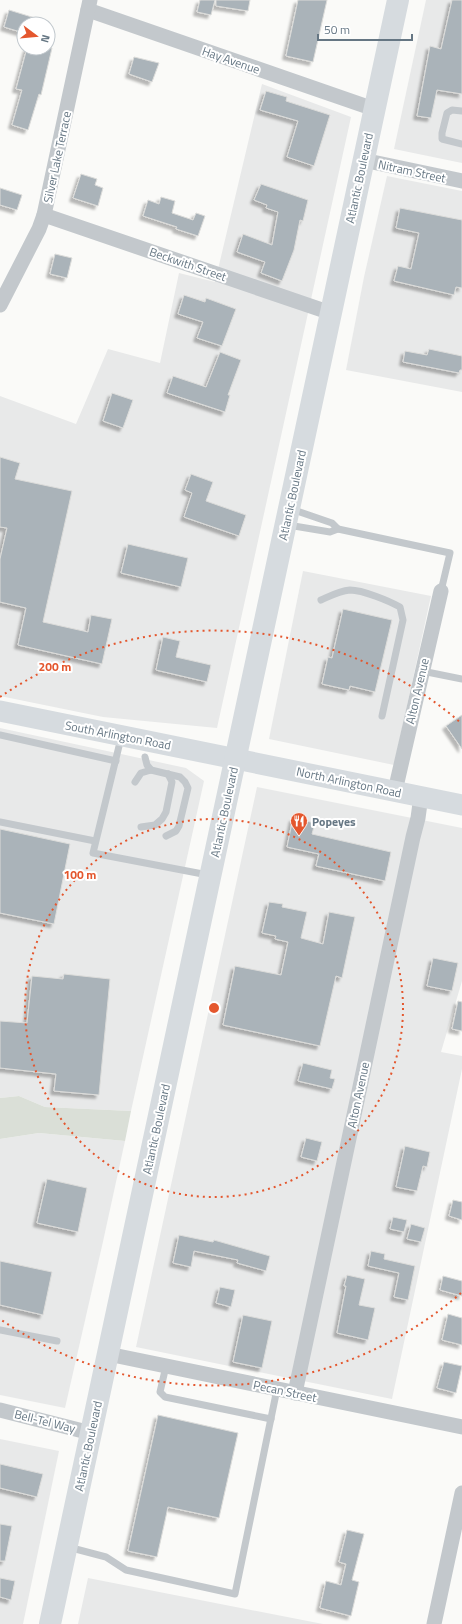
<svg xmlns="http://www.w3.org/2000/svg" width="462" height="1624" viewBox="0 0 462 1624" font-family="'Titillium Web',sans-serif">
<defs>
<filter id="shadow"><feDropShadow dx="-3.5" dy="3.5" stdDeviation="1" flood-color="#0004"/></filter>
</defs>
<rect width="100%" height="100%" fill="#fafaf8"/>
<g fill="#e8e9e9">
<path d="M426,0H462V163L394,149Z"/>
<path d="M262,84L351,117L217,728L103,717L0,696V396L76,424L108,349L160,363L179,273L215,282Z"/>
<path d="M387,176L462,191V392L346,370L364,277Z"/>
<path d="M303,571L431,596L394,765L269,739Z"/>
<path d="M0,728L186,768L204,781L131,1111L45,1107L19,1096L0,1098Z"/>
<path d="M257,787L462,828V981L441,1052L462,1056V1069L392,1399L136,1347Z"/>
<path d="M39,1133L125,1141L102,1246L65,1408L0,1395V1139Z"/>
<path d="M0,1439L59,1451L23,1624H0Z"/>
<path d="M88,1578L323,1624H78Z"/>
</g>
<path fill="#dadfd7" d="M19,1096L45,1107L131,1111L125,1141L39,1133L0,1139V1098Z"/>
<g fill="#aab3b9" stroke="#dcdcda" filter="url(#shadow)">
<path d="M200,0H215L211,15L197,12Z"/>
<path d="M216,0H250L248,11L216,6Z"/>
<path d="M298,0H327L313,62L286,56Z"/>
<path d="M452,0H462V94L437,90L431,118L417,116L430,46L441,49Z"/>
<path d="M9,10L48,22V24H24V33L4,27Z"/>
<path d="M27,48H52L41,95L39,94L28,130L12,125L22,90L16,89Z"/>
<path d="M134,57L159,63L152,82L129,74Z"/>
<path d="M266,91L287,97L286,101L330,115L314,166L287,157L298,121L260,110Z"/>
<path d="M81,174L97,179L95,185L103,188L98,206L73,198Z"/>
<path d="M261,184L308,200L303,221L300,220L294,250L282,281L261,273L265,262L237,252L243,234L272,245L278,212L266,208L267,205L254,200Z"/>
<path d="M0,188L22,195L17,210L0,205Z"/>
<path d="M161,197L175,201L172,213L193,220L196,213L205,216L198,236L176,229L177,227L143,216L148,200L159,204Z"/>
<path d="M400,208L462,220V288L456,287L454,295L394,281L398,266L411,269L419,233L396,228Z"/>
<path d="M55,254L72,258L67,278L50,274Z"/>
<path d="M184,295L205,302L206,298L236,309L222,346L197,338L203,322L178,314Z"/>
<path d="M429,349L462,356V370H460L459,373L403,362L405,351L427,355Z"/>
<path d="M220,352L241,360L228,395H230L225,412L167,393L173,376L206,387Z"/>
<path d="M112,393L133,400L123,428L103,421Z"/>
<path d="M0,457L20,463L15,479L72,491L43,622L88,632L91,615L112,619L102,664L18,645L26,608L0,602V559L7,528L0,527Z"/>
<path d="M191,474L213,482L206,501L246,515L239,536L184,517L192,493L185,490Z"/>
<path d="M128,544L188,558L181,587L121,573Z"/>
<path d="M343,609L392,620L375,692L350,686L349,690L322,684L328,657L332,658Z"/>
<path d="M163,637L180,641L176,657L211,665L207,682L156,670Z"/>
<path d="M462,715V749L446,726Z"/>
<path d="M293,818L315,823L312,834L391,852L385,881L316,866L319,854L287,847Z"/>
<path d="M0,829L70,844L54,924L0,913Z"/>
<path d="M269,902L283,904L282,907L307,912L301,938L323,944L329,912L355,917L342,978L336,976L320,1046L223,1025L235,966L281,975L288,942L275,939L276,936L262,933Z"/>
<path d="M433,958L458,963L452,991L427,986Z"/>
<path d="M64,974L110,979L99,1095L54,1091L56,1074L0,1068V1021L27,1023L32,976L63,979Z"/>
<path d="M458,1001L462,1002V1031L452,1029Z"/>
<path d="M303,1063L332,1070L330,1078L335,1079L332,1089L298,1081Z"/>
<path d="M306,1138L322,1142L317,1161L301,1157Z"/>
<path d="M405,1146L430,1152L427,1167L423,1166L417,1191L396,1187Z"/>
<path d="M47,1179L87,1188L78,1232L37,1223Z"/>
<path d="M453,1200L462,1202V1220L449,1216Z"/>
<path d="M393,1217L407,1220L404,1232L390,1229Z"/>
<path d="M411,1224L425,1228L421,1242L407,1239Z"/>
<path d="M179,1235L213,1242L214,1240L270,1256L266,1271L237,1263L238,1260L194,1251L191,1267L173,1263Z"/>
<path d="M371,1251L385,1254L384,1259L415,1266L408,1300L394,1297L399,1273L368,1266Z"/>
<path d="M0,1261L52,1272L43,1315L0,1305Z"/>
<path d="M347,1275L365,1279L359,1305L375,1308L368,1340L337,1333L346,1286H344Z"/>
<path d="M443,1276L462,1281V1296L440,1290Z"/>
<path d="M220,1287L235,1290L231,1307L216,1303Z"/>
<path d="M448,1314L462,1318V1345L442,1340Z"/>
<path d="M243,1315L272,1321L262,1368L233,1362Z"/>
<path d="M444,1362L462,1366L456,1393L437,1388Z"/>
<path d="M158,1415L238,1433L219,1518L168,1507L157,1557L128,1551Z"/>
<path d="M0,1464L43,1474L37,1497L0,1488Z"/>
<path d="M0,1524L12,1526L5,1561H0Z"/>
<path d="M347,1530L364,1534L352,1580L359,1582L351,1616L320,1608L326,1581L341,1585L346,1564L339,1562Z"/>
<path d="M0,1578L15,1581L11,1600L0,1597Z"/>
</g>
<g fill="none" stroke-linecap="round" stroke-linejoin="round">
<g stroke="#c3c8cc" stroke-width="7">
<path d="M462,111L452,110L447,113L442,133V139L462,144"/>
<path d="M288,525L330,532L338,529L332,523L291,509"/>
<path d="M338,529L450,553L441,591"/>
<path d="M321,600C330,596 339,591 350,590C363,590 389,601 400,607L403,620L382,716"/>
<path d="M422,671L462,679"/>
<path d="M0,735L116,761"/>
<path d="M121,738L93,853L208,875"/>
<path d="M145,757L147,765L151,770"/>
<path d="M135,782L141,773L151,770L180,777L185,782L188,788L179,826L176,831L166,836"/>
<path d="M0,822L95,841"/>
<path d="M141,827L155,825L162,819L166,812L172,782L168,774"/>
<path d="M0,1330L57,1341"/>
<path d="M166,1366L160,1392L165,1397L271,1419"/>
<path d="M68,1547L106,1557L126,1570L235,1594L277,1389"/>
</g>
<g stroke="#c3c8cc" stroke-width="15">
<path d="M88,10L374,109"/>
<path d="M363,160L462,181"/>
<path d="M44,215L331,313"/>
<path d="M0,305L39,229L44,215L90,0"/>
<path d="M395,791L441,591"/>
<path d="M108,1354L462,1427"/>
<path d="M295,1393L413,837L418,818L421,796"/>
<path d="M0,1410L91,1433"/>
<path d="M434,1624L462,1493"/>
</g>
<path stroke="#d6dbdf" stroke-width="21" d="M0,711L462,805"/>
<path stroke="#d6dbdf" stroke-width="22" d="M50,1624L398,0"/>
</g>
<g fill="none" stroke="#e4572e" stroke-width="2" stroke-dasharray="2 4">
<circle cx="214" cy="1008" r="189"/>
<path d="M461 1293A377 377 0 0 1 0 1319M0 697A377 377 0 0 1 461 723"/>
</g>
<defs>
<g id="restaurant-pin" transform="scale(0.9)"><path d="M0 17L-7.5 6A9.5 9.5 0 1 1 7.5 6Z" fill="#e4572e" stroke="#fff"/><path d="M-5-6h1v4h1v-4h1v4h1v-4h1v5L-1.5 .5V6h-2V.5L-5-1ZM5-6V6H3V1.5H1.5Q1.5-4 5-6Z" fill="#fff"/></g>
</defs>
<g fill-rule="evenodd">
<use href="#restaurant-pin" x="299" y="821"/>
</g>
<g text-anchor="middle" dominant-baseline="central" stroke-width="4" stroke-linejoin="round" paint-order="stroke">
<g font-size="12" fill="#657683" stroke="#fff">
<text transform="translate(231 60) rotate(19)">Hay Avenue</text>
<text transform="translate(57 157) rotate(-78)">Silver Lake Terrace</text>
<text transform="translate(412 171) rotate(12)">Nitram Street</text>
<text transform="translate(359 178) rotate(-78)">Atlantic Boulevard</text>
<text transform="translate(188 264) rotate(19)">Beckwith Street</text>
<text transform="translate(292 495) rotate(-78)">Atlantic Boulevard</text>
<text transform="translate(417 691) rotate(-77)">Alton Avenue</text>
<text transform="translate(118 735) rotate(11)">South Arlington Road</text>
<text transform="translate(349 782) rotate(12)">North Arlington Road</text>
<text transform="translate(224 812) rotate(-78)">Atlantic Boulevard</text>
<text transform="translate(358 1095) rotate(-78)">Alton Avenue</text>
<text transform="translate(156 1129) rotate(-78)">Atlantic Boulevard</text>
<text transform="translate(285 1391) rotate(12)">Pecan Street</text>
<text transform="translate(45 1421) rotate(14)">Bell-Tel Way</text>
<text transform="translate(88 1446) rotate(-78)">Atlantic Boulevard</text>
</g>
<g font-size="12" font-weight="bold" fill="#657683" stroke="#fff" text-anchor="start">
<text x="312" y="821">Popeyes</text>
</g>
</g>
<circle cx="214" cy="1008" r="6" fill="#e4572e" stroke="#fff" stroke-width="2"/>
<g font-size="12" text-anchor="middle" font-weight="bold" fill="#e4572e" stroke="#fff" stroke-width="4" stroke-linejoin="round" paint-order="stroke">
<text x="55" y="671">200 m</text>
<text x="80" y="879">100 m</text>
</g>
<g transform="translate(36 36) rotate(106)"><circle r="19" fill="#ffffff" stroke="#c1c8cd"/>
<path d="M0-3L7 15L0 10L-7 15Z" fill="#e4572e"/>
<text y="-6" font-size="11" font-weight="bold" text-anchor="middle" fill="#657683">N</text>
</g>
<path d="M318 34v6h94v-6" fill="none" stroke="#657683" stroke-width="2"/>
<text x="324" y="34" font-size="12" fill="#657683" stroke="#ffffff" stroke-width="3" paint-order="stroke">50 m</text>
</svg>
